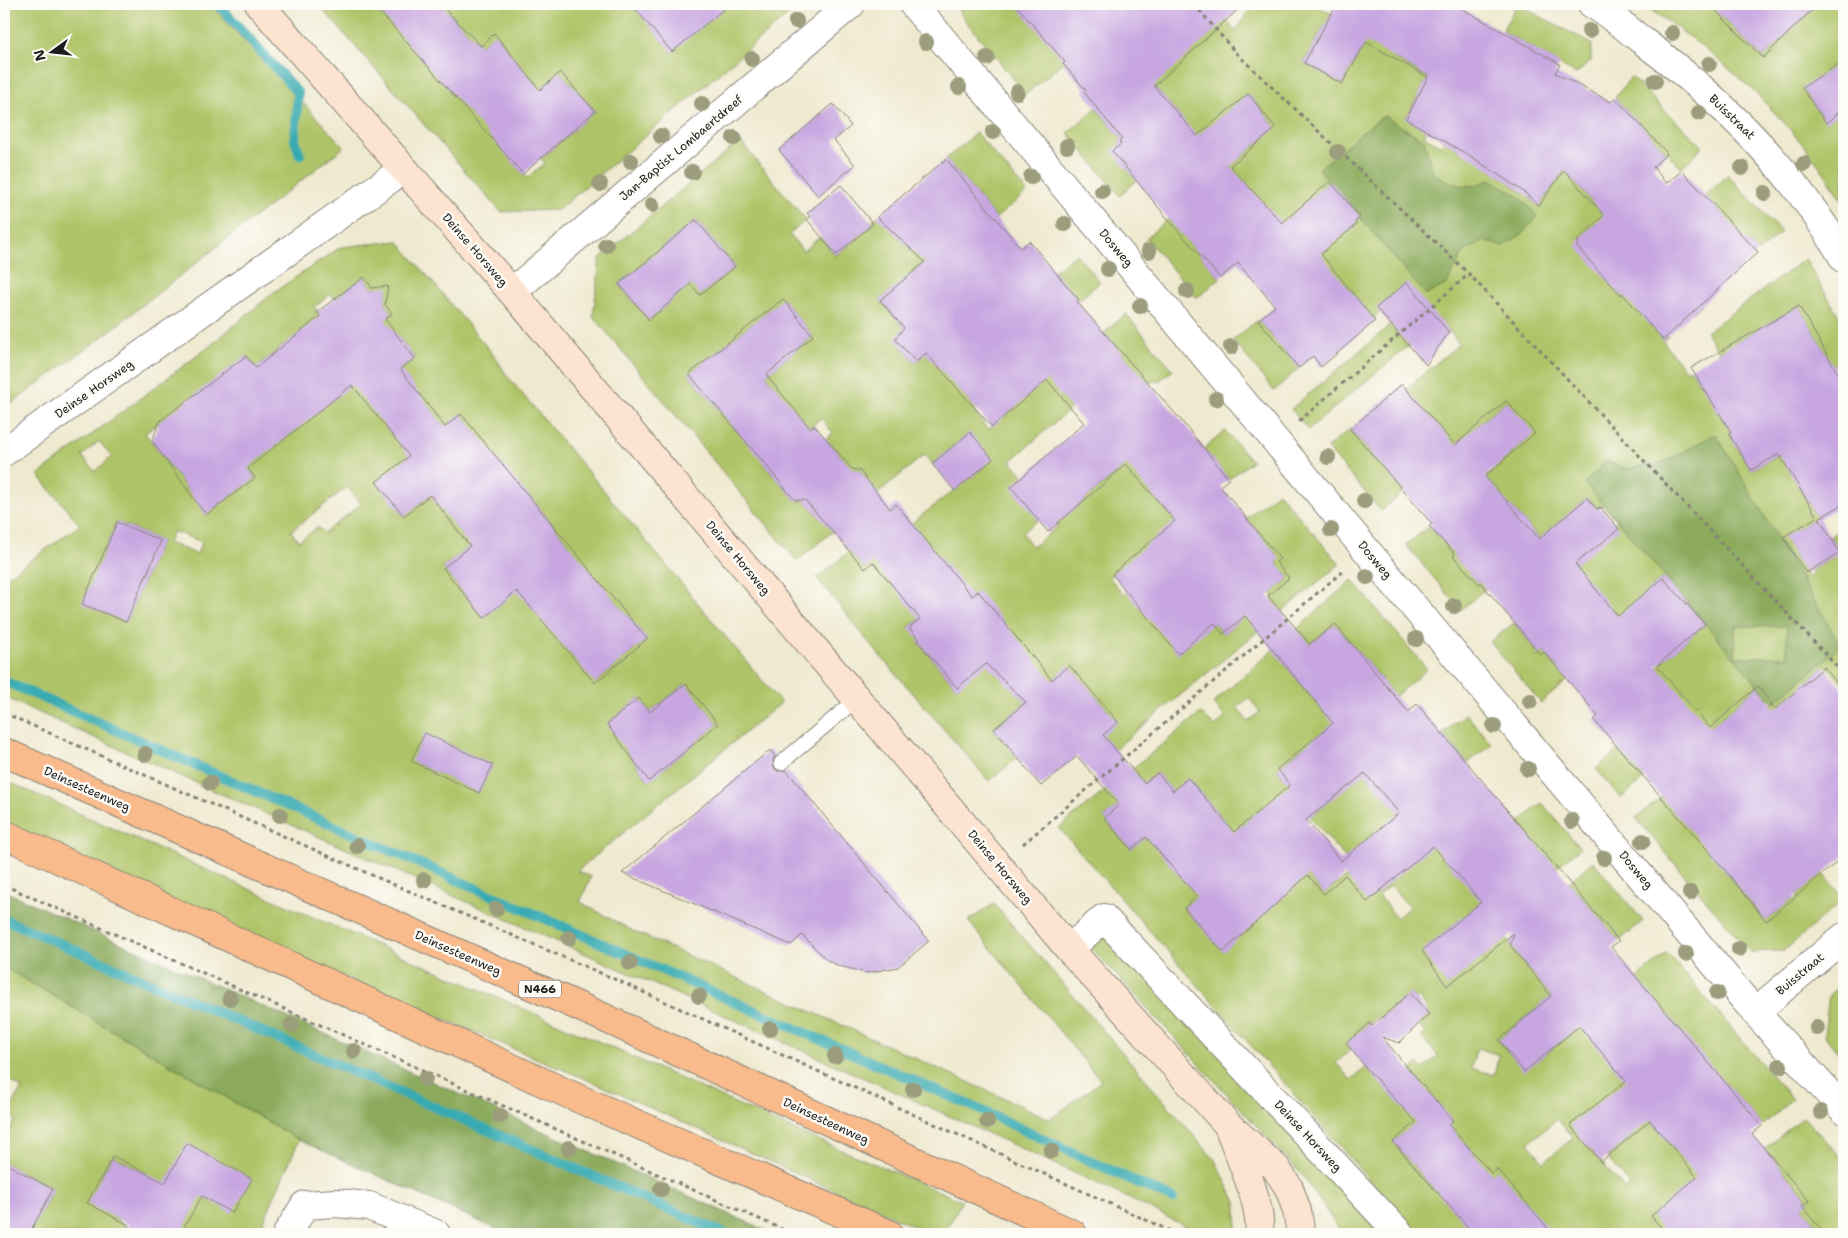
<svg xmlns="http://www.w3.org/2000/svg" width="1848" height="1238" viewBox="0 0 1848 1238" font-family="'Shantell Sans',sans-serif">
<rect width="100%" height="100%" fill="#fdfcf7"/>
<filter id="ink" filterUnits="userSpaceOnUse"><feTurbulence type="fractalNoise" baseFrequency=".02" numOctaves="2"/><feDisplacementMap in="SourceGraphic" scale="10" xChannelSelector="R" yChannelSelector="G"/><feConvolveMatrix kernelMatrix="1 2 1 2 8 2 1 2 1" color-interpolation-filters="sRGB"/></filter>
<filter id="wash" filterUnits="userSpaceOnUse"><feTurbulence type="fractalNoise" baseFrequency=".0096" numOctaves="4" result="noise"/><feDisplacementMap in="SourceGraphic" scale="20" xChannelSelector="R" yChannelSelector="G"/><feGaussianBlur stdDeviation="1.12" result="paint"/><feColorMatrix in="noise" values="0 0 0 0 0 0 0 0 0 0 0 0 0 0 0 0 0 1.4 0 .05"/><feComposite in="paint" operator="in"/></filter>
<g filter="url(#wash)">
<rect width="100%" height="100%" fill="#efe9cf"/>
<g fill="#afc468" stroke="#667042" fill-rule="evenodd">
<path d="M4,4H210L344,147L102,337L4,409Z"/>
<path d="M318,4H370L381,16L395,4H650L639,13L721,11L715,4H801L558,210L501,212ZM447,11L481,46L492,36L498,37L510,53L460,100L410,45ZM560,72L595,111L541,159L545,163L527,178L489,134Z"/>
<path d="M956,4H1015L1041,33L1069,8L1066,4H1207L1218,17L1221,14L1236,32L1252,4H1313L1334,15L1322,30L1304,63L1342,84L1360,52L1367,35L1397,60L1431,79L1426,82L1406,118L1427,130L1424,136L1441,146L1464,103L1510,182L1539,206L1569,164L1570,176L1589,199L1618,224L1595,223L1586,232L1621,295L1648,270L1676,276L1702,305L1692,313L1688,308L1662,328L1668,336L1663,341L1685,370L1690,368L1703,388L1731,371L1706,332L1805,259L1844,324V364L1833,366L1799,306L1736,342L1757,417L1729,434L1751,470L1779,454L1813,477L1798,486L1817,517L1784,537L1808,578L1813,575L1810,571L1840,553L1830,536L1844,528V686L1826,665L1802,686L1828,717L1838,709L1844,716V762L1837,768L1759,716L1773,703L1758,686L1711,727L1708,725L1695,736L1682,696L1658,668L1666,658L1705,624L1663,578L1652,587L1662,599L1541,703L1490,642L1514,623L1537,651L1535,652L1538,657L1544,652L1564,676L1574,565L1617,520L1602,505L1597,509L1587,498L1540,540L1511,506L1481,482L1534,433L1506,401L1478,425L1479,428L1381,511L1327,448L1350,429L1372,455L1371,456L1374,461L1450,440L1406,389L1459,344L1440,319L1308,430L1291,409L1421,299L1386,306L1367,325L1306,263L1357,224L1355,222L1360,217L1330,181L1283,224L1226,171L1276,128L1249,94L1173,157L1193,132L1145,75L1086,43L1026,94L964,19ZM1469,132L1482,140L1471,158L1458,150Z"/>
<path d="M1517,4L1592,44L1591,61L1576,74L1502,31Z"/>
<path d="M1641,4H1736L1730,9L1718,13L1763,58L1818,4H1844V33L1838,40L1844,48V60L1803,89L1826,122L1844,108V203C1796,123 1720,53 1641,4Z"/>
<path d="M1631,77L1703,147L1681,168L1615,98Z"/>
<path d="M1096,108L1122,139L1119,141L1137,180L1120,196L1068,133Z"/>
<path d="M976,133L1027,192L996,218L946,159Z"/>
<path d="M740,141L806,220L789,234L803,251L820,237L837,257L836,255L873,224L871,221L879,216L905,244L914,236L939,266L913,288L905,279L880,300L904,328L896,339L915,362L922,357L917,350L921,347L937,366L961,346L977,409L974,412L988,430L1053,374L1077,403L1011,461L1048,504L1065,517L1127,464L1176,522L1109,577L1123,594L1127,592L1199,605L1223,634L1259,604L1265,606L1273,600L1272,593L1289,578L1276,562L1280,559L1246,518L1278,492L1340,564L1099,762L1087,748L1118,722L1069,666L994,729L1017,758L989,781L875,650L817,578L850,551L865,569L912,523L986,465L964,438L932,464L924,455L797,561L593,316L600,258ZM696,220L735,267L701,295L691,284L649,320L619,284ZM783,299L813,336L766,375L782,395L737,431L689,374ZM821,418L833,433L826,439L852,469L860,471L864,476L817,514L805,500H795L765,465ZM1044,510L1058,526L1033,547L1022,533L1038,520L1036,517ZM941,601L952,613L957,688L918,642L920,640L909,627Z"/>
<path d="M1728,175L1781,232L1758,252L1705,196Z"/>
<path d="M1168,219L1220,278L1197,298L1146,238Z"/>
<path d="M398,241L496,358L508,377C600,485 690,594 781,703L577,871L591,877L580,902L633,931L1050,1119L1101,1081L968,921L994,904L1215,1160L1237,1204V1230L1232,1234H1201C1078,1172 950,1117 824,1060C551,937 276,820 4,697V579L80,525L38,475L206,349L274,292L341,247ZM364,277L372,288L380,287L386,294L385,304L392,314L375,327L398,336L415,358L375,388L314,307L331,294L338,303L344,292ZM288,342L278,444L223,375L246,356L256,368ZM195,396L255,478L211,511L193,497L145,433ZM399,412L407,423L392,435L383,424ZM461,414L506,470L430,495L404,516L377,482ZM99,441L112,457L95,471L82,456ZM347,487L361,504L324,533L318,527L299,541L291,531ZM531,497L570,546L483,617L443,568ZM117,522L161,541L126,622L83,603ZM173,531L202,542L197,554L168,543ZM602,585L647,639L595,683ZM685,684L718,724L649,781L627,753L638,744L621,742L607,724L639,698L650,712ZM412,761L492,766L479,793Z"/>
<path d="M1076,254L1100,282L1079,300L1054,271Z"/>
<path d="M1126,314L1173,370L1159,381L1146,382L1104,333Z"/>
<path d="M1258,320L1299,368L1274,391L1233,340Z"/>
<path d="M1225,431L1252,461L1229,479L1204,449Z"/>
<path d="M1429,526L1479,584L1508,561L1511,566L1461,610L1406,545Z"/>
<path d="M1352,580L1427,669L1319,761L1305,746L1277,769L1290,785L1318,868L1309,876L1323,893L1347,877L1367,901L1433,845L1542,852L1518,823L1542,803L1580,848L1474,936L1459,920L1423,951L1506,938L1529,965L1528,967L1551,996L1498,1040L1524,1071L1580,1027L1667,953L1792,1099L1762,1126L1712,1067L1649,1119L1665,1138L1705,1171L1666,1232L1803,1117L1844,1160V1234H1825L1802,1207L1809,1200L1777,1163L1698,1234H1550L1463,1221L1474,1234H1417L1059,828L1201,713L1215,727L1225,717L1213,703ZM1335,624L1382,680L1333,722L1284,664L1300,633L1310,644ZM1249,698L1260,712L1248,722L1237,707ZM1133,771L1144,783L1157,773L1173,791L1188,778L1220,815L1204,829L1146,837L1131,849L1104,818L1119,805ZM1257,842L1223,951L1184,908ZM1391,885L1409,907L1397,918L1378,895ZM1410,993L1416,1000L1419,997L1427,1009L1426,1011L1429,1014L1418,1025L1425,1033L1421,1037L1438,1056L1423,1069L1418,1064L1388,1090L1367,1067L1351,1080L1336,1063L1351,1049L1347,1043L1377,1016L1380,1019ZM1477,1048L1499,1055L1494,1075L1471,1068ZM1601,1101L1631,1136L1607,1157L1630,1185L1625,1190L1587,1146ZM1438,1104L1453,1121L1449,1125L1476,1156L1435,1191L1393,1142ZM1557,1119L1573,1138L1544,1162L1528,1143Z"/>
<path d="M1466,714L1492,744L1468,763L1442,734Z"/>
<path d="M1619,750L1644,779L1621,798L1596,769Z"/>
<path d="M1354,760L1414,811L1345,858L1310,817L1325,805Z"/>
<path d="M1690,774L1751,847L1724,871L1766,921L1792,899L1794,901L1798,897L1796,895L1823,873L1844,899L1784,951L1750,952L1636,818Z"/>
<path d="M4,780L292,908L584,1035L785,1126L962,1201L944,1234H931L595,1083L287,953L4,823Z"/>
<path d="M1593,861L1643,921L1619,941L1569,882Z"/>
<path d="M1104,918L1400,1234H1342L1304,1177L1082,938Z"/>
<path d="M4,967L299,1140L258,1234H192L98,1183L117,1219L127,1230L124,1234H29L53,1189L4,1163V1129L9,1132L16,1119L4,1112V1104L11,1108L22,1088L10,1081L4,1092ZM113,1156L148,1174L135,1198L100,1178Z"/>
<path d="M1844,982V1060L1824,1035L1829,995Z"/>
</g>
<g fill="#8baa5c" stroke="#54633c" fill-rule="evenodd">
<path d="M1384,116L1424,140L1432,172C1452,185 1469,192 1490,179L1520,197L1537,216L1522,234L1503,246L1483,241L1463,253L1447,284L1426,295L1319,169L1361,133Z"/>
<path d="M1716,434L1840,644L1823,662L1773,703L1585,483L1606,461L1626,469L1665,462ZM1735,626H1787V657H1735Z"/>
<path d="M4,891L774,1234H507L299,1140L4,967Z"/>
</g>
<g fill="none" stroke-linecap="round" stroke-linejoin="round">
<g stroke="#38abb2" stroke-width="10">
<path d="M218,4L298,93L295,140L300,155"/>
<path d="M4,681L974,1107L1173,1199"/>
<path d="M4,919L725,1234"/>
</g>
</g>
<g id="blocks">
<g fill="#c8a7e1" fill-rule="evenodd">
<path d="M373,4H440L481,46L494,33L540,90L560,72L595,111L523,174Z"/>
<path d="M631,4H730L672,52Z"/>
<path d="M1015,4H1244L1154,86L1197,136L1248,94L1276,128L1230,166L1282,223L1330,181L1360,217L1355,222L1357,224L1321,254L1375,321L1321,367L1313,356L1299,368L1258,320L1275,306L1238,263L1220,278L1168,219L1112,151L1121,144L1119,141L1122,139L1084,92L1086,90L1063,64L1065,62Z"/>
<path d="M1337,4H1454L1560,64L1555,73L1611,102L1615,98L1667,153L1653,167L1666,183L1682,171L1758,252L1663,340L1622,293L1621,295L1576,246L1579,243L1577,241L1604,215L1564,170L1539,206L1524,192L1472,157L1406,119L1428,77L1366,42L1342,84L1304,63Z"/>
<path d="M1709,4H1818L1763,58Z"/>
<path d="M1844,60V108L1826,123L1802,88Z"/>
<path d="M833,104L851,126L834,140L855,165L818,196L779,150Z"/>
<path d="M946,159L1021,248L1029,241L1079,300L1077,302L1180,419L1229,479L1220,486L1280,559L1276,562L1289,578L1268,596L1310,644L1335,624L1408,712L1417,704L1619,941L1611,947L1762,1126L1752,1134L1809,1201L1802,1207L1825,1234H1667L1651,1216L1697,1177L1650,1120L1601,1162L1570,1125L1626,1081L1579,1026L1524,1072L1499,1040L1551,996L1510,945L1514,933L1447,986L1422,951L1481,902L1433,846L1367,902L1345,875L1324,894L1308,875L1223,952L1184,908L1197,896L1146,837L1131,849L1104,818L1119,805L1077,756L1041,786L994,729L1026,702L986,664L957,688L918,641L920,640L909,628L920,619L873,562L865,569L805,500H795L689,374L783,299L813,336L766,375L810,428L814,425L852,469L860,471L890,509L896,504L972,596L978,591L1052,680L1069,665L1118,722L1103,735L1144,783L1157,773L1173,791L1188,778L1234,832L1290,785L1277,769L1333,723L1245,616L1223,634L1214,623L1178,654L1112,574L1175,521L1126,464L1048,532L1011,487L1084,423L1047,380L992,427L926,353L916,362L895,339L904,328L880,300L925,262L877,217ZM1365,773L1399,813L1341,861L1306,820Z"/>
<path d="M841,185L873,224L836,255L807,219L810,216L807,213Z"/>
<path d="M696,220L735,267L700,295L691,284L649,320L619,284Z"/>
<path d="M364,277L372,288L388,286L385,304L392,314L385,319L415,359L400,369L445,427L461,414L647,639L595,683L517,591L484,618L443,568L470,546L430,495L404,516L376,482L409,456L352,385L248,468L255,478L206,515L152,441L160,421L246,356L256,368L320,316L317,312Z"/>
<path d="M1407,282L1449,332L1426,365L1376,308Z"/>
<path d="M1799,306L1844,384V504L1819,518L1840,553L1806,573L1783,537L1817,517L1779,454L1751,470L1729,434L1731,432L1691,368Z"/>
<path d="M1402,384L1455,445L1506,401L1535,433L1485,476L1539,539L1587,498L1597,509L1600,507L1619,529L1575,564L1618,616L1663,578L1705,624L1657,666L1710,728L1758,686L1775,709L1824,667L1844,691V856L1766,921L1725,870L1594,720L1598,716L1544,652L1541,655L1481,583L1479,584L1453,556L1455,554L1429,526L1432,524L1350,429Z"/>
<path d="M970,432L993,459L955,491L932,464Z"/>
<path d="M117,522L161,541L126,622L82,604Z"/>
<path d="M686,684L718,724L649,781L607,724L639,698L650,712Z"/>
<path d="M425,733L493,765L479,793L411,761Z"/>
<path d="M770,750L775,756L773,760L774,768L778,771L786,770L929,941L898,967L867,973L839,966L827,960L802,935L791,945L622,873Z"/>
<path d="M1410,993L1429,1014L1399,1043L1382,1037L1453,1121L1449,1125L1492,1174L1497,1169L1553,1234H1474L1393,1142L1416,1122L1366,1068L1346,1043L1370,1023L1372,1026Z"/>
<path d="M187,1143L252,1179L232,1213L202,1196L180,1234H124L129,1225L87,1203L113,1156L165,1183Z"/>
<path d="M4,1163L53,1189L29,1234H4Z"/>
</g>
</g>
</g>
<g filter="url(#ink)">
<use href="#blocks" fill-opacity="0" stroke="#868276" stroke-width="1"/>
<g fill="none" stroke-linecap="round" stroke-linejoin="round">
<g stroke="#868276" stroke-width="16">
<path id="lane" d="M781,763L857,699"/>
</g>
<g stroke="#868276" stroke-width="30">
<g id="street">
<path d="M913,4L1367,551L1755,1012L1844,1110"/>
<path d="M1592,4C1610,14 1627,29 1644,42C1723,101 1795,172 1844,259"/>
<path d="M512,292L851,4"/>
<path d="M4,452L404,169"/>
<path d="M1069,949L1104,918L1400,1234"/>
<path d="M1755,1012L1844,937"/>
<path d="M287,1234L305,1205L336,1203L369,1206L436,1234"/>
</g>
</g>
<g stroke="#868276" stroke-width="30">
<g id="secondary">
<path d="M259,4L512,292L1069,949L1227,1124L1276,1168L1289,1188L1297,1211L1301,1234"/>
<path d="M1229,1128C1239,1156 1263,1205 1259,1234"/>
</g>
</g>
<g stroke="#868276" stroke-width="30">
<g id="highway">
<path d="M4,752L598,1015L1073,1234"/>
<path d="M4,834L566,1093L889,1234"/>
</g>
</g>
<g stroke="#868276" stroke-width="3" stroke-dasharray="4 4" stroke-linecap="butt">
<path d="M1194,4L1236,53L1469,274L1844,674"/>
<path d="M1299,421L1469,274"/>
<path d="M4,713L374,876L619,981L1177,1234"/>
<path d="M1023,844L1342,572"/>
<path d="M4,885L793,1234"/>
</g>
<use href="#lane" stroke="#fff" stroke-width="14"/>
<use href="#street" stroke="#fff" stroke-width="28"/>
<use href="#secondary" stroke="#fde4d1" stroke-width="28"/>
<use href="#highway" stroke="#fabb8c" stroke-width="28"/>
</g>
<g fill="#9b9d7d">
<circle cx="796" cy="21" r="8"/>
<circle cx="1589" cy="31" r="8"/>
<circle cx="1672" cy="33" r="8"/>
<circle cx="926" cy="42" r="8"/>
<circle cx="987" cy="58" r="8"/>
<circle cx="752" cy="59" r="8"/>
<circle cx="1709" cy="64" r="8"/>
<circle cx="1655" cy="81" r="8"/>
<circle cx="959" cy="87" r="8"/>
<circle cx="1017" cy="92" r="8"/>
<circle cx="702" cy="104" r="8"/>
<circle cx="1699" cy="113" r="8"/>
<circle cx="993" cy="132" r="8"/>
<circle cx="661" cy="136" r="8"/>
<circle cx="734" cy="138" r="8"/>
<circle cx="1067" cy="146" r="8"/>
<circle cx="1338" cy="152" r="8"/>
<circle cx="631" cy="161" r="8"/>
<circle cx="1804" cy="164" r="8"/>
<circle cx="1742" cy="168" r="8"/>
<circle cx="692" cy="172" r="8"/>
<circle cx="1031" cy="177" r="8"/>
<circle cx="600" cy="184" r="8"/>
<circle cx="1102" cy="191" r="8"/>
<circle cx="1765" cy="193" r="8"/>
<circle cx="652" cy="205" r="8"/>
<circle cx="1065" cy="224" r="8"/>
<circle cx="606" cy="245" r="8"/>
<circle cx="1149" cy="251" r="8"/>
<circle cx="1108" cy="269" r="8"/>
<circle cx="1187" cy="291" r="8"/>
<circle cx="1140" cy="306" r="8"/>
<circle cx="1231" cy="347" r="8"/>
<circle cx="1216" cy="399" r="8"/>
<circle cx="1328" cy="457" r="8"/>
<circle cx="1364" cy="501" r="8"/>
<circle cx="1331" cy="530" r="8"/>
<circle cx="1367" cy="577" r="8"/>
<circle cx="1454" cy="606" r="8"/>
<circle cx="1416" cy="639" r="8"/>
<circle cx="1530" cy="701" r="8"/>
<circle cx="1494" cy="726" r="8"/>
<circle cx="145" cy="754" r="8"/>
<circle cx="1528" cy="769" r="8"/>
<circle cx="210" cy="783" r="8"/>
<circle cx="280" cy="815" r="8"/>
<circle cx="1572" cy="821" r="8"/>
<circle cx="1643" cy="841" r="8"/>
<circle cx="357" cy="846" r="8"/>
<circle cx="1604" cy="858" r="8"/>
<circle cx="424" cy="880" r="8"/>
<circle cx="1690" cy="893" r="8"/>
<circle cx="496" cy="909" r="8"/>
<circle cx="569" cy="938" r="8"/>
<circle cx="1739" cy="949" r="8"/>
<circle cx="1686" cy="954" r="8"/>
<circle cx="630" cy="963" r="8"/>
<circle cx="1717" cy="993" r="8"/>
<circle cx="699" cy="996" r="8"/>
<circle cx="230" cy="998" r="8"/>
<circle cx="292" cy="1025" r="8"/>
<circle cx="1817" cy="1028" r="8"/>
<circle cx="770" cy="1029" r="8"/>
<circle cx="354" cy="1051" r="8"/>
<circle cx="835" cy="1056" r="8"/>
<circle cx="1780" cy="1066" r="8"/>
<circle cx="425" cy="1079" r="8"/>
<circle cx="913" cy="1089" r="8"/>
<circle cx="1821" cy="1112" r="8"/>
<circle cx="500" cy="1116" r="8"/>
<circle cx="987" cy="1121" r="8"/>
<circle cx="569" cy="1148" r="8"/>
<circle cx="1051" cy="1151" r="8"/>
<circle cx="661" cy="1189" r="8"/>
</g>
</g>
<g text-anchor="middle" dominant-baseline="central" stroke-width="5" stroke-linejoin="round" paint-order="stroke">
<rect fill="#fdfcf7" stroke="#605f5e" stroke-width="1" x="519" y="980.5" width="42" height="17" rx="4"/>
<g font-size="11" font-weight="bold" fill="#1c1c1c">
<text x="540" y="989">N466</text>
</g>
<g font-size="12" fill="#1c1c1c" stroke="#fdfcf7">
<text transform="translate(1732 117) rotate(44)">Buisstraat</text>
<text transform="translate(681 148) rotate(-40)">Jan-Baptist Lombaertdreef</text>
<text transform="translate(1116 248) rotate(50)">Dosweg</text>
<text transform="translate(475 250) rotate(49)">Deinse Horsweg</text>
<text transform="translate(94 389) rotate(-35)">Deinse Horsweg</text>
<text transform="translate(738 558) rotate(50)">Deinse Horsweg</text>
<text transform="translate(1375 560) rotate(50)">Dosweg</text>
<text transform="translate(87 789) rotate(24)">Deinsesteenweg</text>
<text transform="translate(1000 867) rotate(50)">Deinse Horsweg</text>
<text transform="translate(1636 870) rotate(50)">Dosweg</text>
<text transform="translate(458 953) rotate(24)">Deinsesteenweg</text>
<text transform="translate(1800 974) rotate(-40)">Buisstraat</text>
<text transform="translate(826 1121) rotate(25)">Deinsesteenweg</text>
<text transform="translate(1308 1136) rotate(47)">Deinse Horsweg</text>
</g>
</g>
<rect width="1848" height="1238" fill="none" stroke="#fdfcf7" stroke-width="20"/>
<g transform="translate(52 52) rotate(255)" stroke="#fdfcf7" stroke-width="4" paint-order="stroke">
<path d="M0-4L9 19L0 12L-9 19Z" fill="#1c1c1c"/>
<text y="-8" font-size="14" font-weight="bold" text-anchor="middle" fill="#1c1c1c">N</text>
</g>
</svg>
